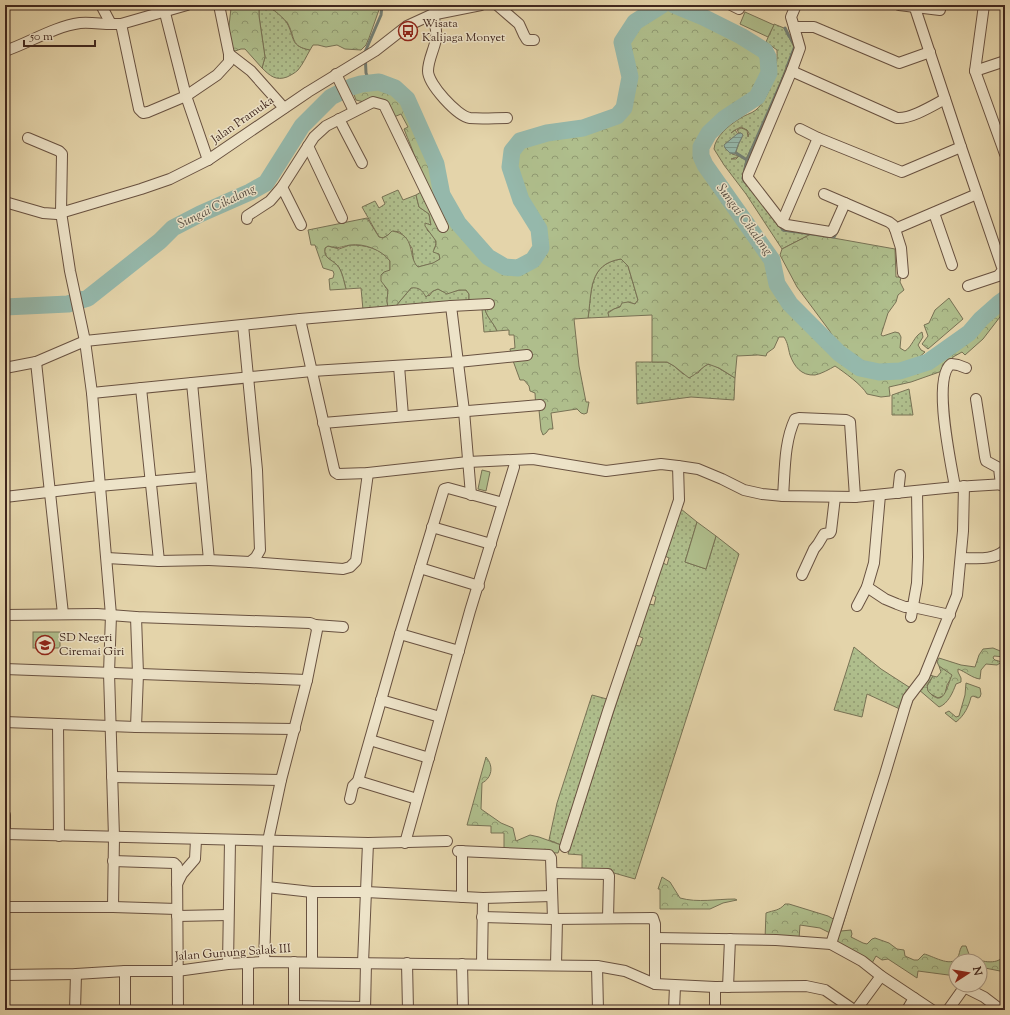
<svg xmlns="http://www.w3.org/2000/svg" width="1010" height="1015" viewBox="0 0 1010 1015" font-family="'Sorts Mill Goudy',serif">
<defs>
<pattern id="green-dots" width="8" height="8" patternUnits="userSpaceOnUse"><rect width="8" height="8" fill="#afbe8c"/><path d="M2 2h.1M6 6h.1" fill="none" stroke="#909a72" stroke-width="1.8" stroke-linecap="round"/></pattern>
<pattern id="forest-crowns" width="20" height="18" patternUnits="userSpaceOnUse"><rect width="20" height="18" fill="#afbe8c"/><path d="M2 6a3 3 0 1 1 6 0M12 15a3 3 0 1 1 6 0" fill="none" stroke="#909a72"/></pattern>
<pattern id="water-rules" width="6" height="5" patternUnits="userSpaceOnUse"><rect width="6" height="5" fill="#95b8ab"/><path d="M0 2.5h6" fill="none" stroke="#7b968b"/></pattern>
</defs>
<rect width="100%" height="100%" fill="#e4d4aa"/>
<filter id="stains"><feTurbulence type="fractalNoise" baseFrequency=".005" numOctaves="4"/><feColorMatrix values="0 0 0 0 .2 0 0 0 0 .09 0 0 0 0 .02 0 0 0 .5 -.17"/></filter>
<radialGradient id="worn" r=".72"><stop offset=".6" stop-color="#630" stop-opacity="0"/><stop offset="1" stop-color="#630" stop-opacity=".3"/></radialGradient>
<g fill="url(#green-dots)" stroke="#787255">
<path d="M259,5C262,5 266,4 269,6C273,8 285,19 287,23C295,37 289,46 310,50C306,57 303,64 298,70C295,73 291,75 287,77C276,81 270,76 262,68L265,57L259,16Z"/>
<path d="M774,24L784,28L794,47L769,111L746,159L736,152L738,145L743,135L741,133H739L737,130L741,128L747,130L748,137L749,133L747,130L741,127L735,130L731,133L735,130L738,134L725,144L732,154L739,156L735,158L731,159H736L739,156L746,160L742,179L783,231L811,234L782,249L746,194L724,165L714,149C715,137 729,125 739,119C744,115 751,114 756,110C770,97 778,69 777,50L766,42Z"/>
<path d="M398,190L403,200L416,195L419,207L429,214L431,225L428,224L427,230C433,236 439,241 434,249L439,254L440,259L434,263L418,267L414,264L412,248L400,232L393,231L388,235L383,238L379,237L362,207L375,201L379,208L385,204L382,197Z"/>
<path d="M350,245C365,245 381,248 390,261V270L385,287L388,290L387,301L388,308L363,310L361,288L346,289C344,282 342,270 337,265C331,259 323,258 325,248L328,246L339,249Z"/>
<path d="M621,259L628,266L638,300L635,304L628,302C621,307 615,308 608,312L609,317L588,318C592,292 588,264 621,259Z"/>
<path d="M416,287L422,290L429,296L433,291L438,289C450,296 454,289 466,290L469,294V304L395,307L411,288Z"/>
<path d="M482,309H485C487,318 494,323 497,331L484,332Z"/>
<path d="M636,362H667L674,366L683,374L698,373C702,368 705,364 712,364L735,378L734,400L691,397L637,404Z"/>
<path d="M909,389L913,415H892V395Z"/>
<path d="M681,509L697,522L685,562L706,569L716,536L739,554L635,879L614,873L582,871V855L568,854L635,645L640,646L643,638L638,636L649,604L654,605L656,597L652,595L663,563L667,565L669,558L665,556Z"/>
<path d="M854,647L881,669L912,689L902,710L867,694L862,717L834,710Z"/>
<path d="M939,666L953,675L947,685L945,695L938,698L929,693L926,688L933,676L937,677L941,672Z"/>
<path d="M592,695L607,699L561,845L549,840L557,803Z"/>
</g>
<g fill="url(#forest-crowns)" stroke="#787255">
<path d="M230,5H259V16L265,57L262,68L245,49H241L235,51L230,47L228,35L231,8Z"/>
<path d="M266,5H380V7L369,38L366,45L361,50L345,49L337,45L326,47L318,45H313L310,50C290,46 296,39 288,24C285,19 272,8 266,5Z"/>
<path d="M666,10C672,10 677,13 683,15C711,26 736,40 761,55C767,65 759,89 750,95C741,103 729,106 721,114C710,123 702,133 695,146L699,167L767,262L772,286L786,308L836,357L858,373L878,378L902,377L932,367L973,337L999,311L1003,313L983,339L965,355L962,352L953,357L945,370L911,382L889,387L890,396L881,397L867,394C862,385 844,372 835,366C830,369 821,374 815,375C801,376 794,366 790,355C788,348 788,343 784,337H779L774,348L767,353L766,356L758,355L737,356L735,378L719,368L708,364C701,368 697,374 689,378L674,366L667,362H652V315L609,317L608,313L614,309L620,307L622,303L628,302L635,304L638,300L628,266L621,259C588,264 592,292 588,318L574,319L579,366L586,402H589L587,413L584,414L581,413L577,409L551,413L553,429H549L546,433L543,435L541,430L539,410H536L535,393L530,391L529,386L524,380H520L512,358L510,349L515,348L514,335H509V330L497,331C494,323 487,318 485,309L469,304V294L466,290H459L447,294L438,289L433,291L426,297C422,290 419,287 411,288L395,307L388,308L387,301L388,290L381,281V275L384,272L390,270V261C382,250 364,243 350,245C339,247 340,249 328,246L325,248C323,258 331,259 337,265C342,270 344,282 346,289L330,290L329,279L333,278L334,274L333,271L323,268L315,245H311L308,230L367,218L379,237L383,238L388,235L392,231C417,235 407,257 418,267L433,263L440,259L439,254L433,252L436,245V241L425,226V223L431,225L429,214L419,207L416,195L421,192C421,167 413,152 404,129L408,127L401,114L394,117L391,109L356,100L353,92L362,89L378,88L392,93L403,102L430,166L437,197L453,226L485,262L503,272L519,274L537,264L547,249L544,227L526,198L516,166L517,153L523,146L549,139L585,133L620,121L629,111L636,77L628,43L639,26Z"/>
<path d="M811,234L895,249L896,277H901L900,282L904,290L898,295L896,302L888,313L881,335L883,336L895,332L899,333L901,337L900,348L905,351C912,347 914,336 922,332L923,337L918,345L921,350L925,352L916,360L904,366L893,367H876L849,354L836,341L829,330L797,287L780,255L782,249Z"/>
<path d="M949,298L963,319L928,349L922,344L928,336L924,325L929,323L935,310Z"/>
<path d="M993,648L1005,653V657L994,656L993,658L995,660L1002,662L997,665L986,664L981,670L980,679C972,678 966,672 958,669V672L961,678V682L956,684C953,692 948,704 939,707L918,689L930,675L933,676L927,685L928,691C944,710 947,686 952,675L939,666L937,662L939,658L961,665L975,667L979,655L983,649Z"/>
<path d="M966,683L980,688L981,694L980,697L978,698L973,696L971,697C969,706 964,716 956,722L945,713L949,711L956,717L959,716L965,695Z"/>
<path d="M486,757C494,766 492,778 482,783L481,809L501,823L513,828L516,841L530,835L539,837L561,845L558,853L504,851V833H491V826L467,825Z"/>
<path d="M662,877L670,882L680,898C698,903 716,899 735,899L737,900L723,903L710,909H660V889H658Z"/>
<path d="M850,893L851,898L841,931L851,930L852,934L851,937L863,943L867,944L872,939L875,938L889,943L897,949L904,950L905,956L914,960H918L924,954C931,955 951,968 957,958C960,955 959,950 962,946H966L970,957C980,961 996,966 1004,956L1002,944L1005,937V972L985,968L980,975V961H956V976L918,971L917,978L888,959L882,960L876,956L871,965L837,943L836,938Z"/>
<path d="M785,904H789L828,916L837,921L830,933L820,928L800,925L799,939H765L766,913C774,910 779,911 785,904Z"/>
</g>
<g fill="#afbe8c" stroke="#787255">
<path d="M745,12L774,25L768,37L740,24Z"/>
<path d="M482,470L490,472L486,491L478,489Z"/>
<path d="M697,522L716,536L706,569L685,562Z"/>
<rect x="33" y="632" width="27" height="16"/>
</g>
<path fill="url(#water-rules)" stroke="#737e73" d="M741,133L743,135L738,145L735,154L730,153L725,148L724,145L737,134Z"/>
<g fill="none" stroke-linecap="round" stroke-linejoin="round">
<g stroke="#737e73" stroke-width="3">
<path d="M785,28L789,36"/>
<path d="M787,67L795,46L790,37"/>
<path d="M370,83L366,73L365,52L381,15L382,5"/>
<path d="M736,153L747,160L743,178L745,182"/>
<path d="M747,160L787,69"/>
<path d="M780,225L783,230L834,237L838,230"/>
</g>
<g stroke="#95b8ab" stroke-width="17">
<path d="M674,5L703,17L741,36L765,51L768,57L769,73L757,97L725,118L709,133L701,147V156L705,165L772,260L777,284L790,304L839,353L860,368L879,372L900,371L928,362L969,333L981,319L998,304L1005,299"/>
<path d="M5,307L68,304L88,298L160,241L173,228L200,214L250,192L266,183L302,126L331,97L351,87L361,84L379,82L395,88L407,99L436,164L442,195L458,223L488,257L505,267L518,268L533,260L541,248L539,229L521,200L510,167L512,151L520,141L547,133L583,128L617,116L624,108L630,77L622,42L635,22L662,5"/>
</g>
<g stroke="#695241" stroke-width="12">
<g id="minor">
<path d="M101,5L111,24H121L187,5"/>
<path d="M163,5L186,96L208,160"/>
<path d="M497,5L519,24L524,35L527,40H534"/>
<path d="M731,5L739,9L740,5"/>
<path d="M796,5L791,17L794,27H814L899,63L930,52"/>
<path d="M899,5L940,10"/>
<path d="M984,5L975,71L1005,154"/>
<path d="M915,8L961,147L1003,270L998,276L968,286"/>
<path d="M433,14C435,22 437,31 436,39C434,50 428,60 428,71C428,84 457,116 470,118C482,119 495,118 507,118"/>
<path d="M121,24L139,109L143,113L148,112L186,96L217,75L229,62V54L219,5"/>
<path d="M794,27L800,48L792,70L796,73L897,118C911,119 932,106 945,99"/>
<path d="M5,51C31,42 53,27 80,23C90,22 102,24 111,24"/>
<path d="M229,54L251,71L284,108"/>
<path d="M792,70L748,175V178L782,222L787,225L830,232L833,230L845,203L889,222L893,225L895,229L977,194"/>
<path d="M975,71L1005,61"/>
<path d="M336,74L354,111"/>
<path d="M339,119L362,163"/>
<path d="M800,129L818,138"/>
<path d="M28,138L59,151L62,154L61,212L70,271L85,341L92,393L111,615L109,673L114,837L113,907"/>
<path d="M308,146L342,218"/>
<path d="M282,187L301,225"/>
<path d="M824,194L845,203"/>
<path d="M5,202L43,213L57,214L141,189L170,179L208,160L308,92L375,51L407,26L431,15L481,5"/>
<path d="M934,213L952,265"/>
<path d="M247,219V216L270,201L282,187L314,137L326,126L373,102L384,105L443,227"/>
<path d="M782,222L818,138L902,172L961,147"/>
<path d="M895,229L901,248L903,273"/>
<path d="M451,306L464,411L471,495"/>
<path d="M300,319L334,469L335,472L338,474L368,473L468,462L533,459L606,471L661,464L678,466L698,469L722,479L744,490L762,494L783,496L855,497L955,487L1005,484"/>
<path d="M36,362L63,614"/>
<path d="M399,366L403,416"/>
<path d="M5,368L36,362L85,341L300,319L451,306L489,304"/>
<path d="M141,388L159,561"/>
<path d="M92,393L312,371L458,362L527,355"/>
<path d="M976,399L985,457L986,461L999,468L1001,485"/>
<path d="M323,423L540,405"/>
<path d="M955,487C951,463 932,378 951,364L958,365L966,368"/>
<path d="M898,493L900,475"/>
<path d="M783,496C785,471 784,442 795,419L799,418L846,420L850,422L855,497"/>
<path d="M5,497L99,486L201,477"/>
<path d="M432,527L491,544"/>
<path d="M107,558L159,561L209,560L192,383"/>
<path d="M961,558C976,558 993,561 1005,550"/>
<path d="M209,560L250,562L256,557L260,550L257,470L243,325"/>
<path d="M250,562L343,569L350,567L356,561L368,473"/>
<path d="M420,568L479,586"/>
<path d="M802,575L814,549L818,544L824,534L830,533L831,531L835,497"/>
<path d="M867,587L885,599L897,604L905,607H913L950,615"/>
<path d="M857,606L867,587L874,563L880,495"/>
<path d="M5,615L97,614L136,617L310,623L315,625L317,630L307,680L281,780L268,841L264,962"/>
<path d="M136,617L138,674L136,727"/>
<path d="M911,617L917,583L918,557L917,491"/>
<path d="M315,625L343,627"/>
<path d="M400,634L459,651"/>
<path d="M5,669L307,680"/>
<path d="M381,700L440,717"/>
<path d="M5,722L136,727L295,729"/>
<path d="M58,724L59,836"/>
<path d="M370,740L429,758"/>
<path d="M112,777L281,780"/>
<path d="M358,781L417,799"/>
<path d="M350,799L353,786L358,781L400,634L444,489L448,488L503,503"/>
<path d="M5,815V834"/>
<path d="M5,834L368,843L447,841"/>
<path d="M405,843L470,611L514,467"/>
<path d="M565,847L608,711L679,500L678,466"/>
<path d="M458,851L549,855L551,858L553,919"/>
<path d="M462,851V897"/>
<path d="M113,861L174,863L177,866L178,1010"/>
<path d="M552,873L608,874L609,876L608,918"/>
<path d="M177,884L182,874L195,859L196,840"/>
<path d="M267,887L312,892H366L483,898L552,896"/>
<path d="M312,892V962"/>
<path d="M5,907H113L177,909"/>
<path d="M177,916L228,915"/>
<path d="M482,917L553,919L653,918L655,924V984"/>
<path d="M655,938L776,940L831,944L862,961L881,976L932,1010"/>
<path d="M831,944L885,774L905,707L908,698L924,677L957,595L963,531L964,486"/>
<path d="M363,963L368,843"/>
<path d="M407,963L408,1010"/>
<path d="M228,964L230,841"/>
<path d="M462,964L463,1010"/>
<path d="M482,964L483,898"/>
<path d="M556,965L557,919"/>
<path d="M597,966L598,1010"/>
<path d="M125,971V1010"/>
<path d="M5,975L76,974L125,971H177L228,964L264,962L597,966L625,971L655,984L715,987L806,986L825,990L854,1010"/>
<path d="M728,987L730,939"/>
<path d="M294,1006L365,1007"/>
<path d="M75,1010L76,974"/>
<path d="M248,1010V963"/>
<path d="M294,1010V962"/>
<path d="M365,1010L366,963"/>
<path d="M674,1010L675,986"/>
<path d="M715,1010V987"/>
<path d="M856,1010L881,976"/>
<path d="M907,1010L914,998"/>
<path d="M948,1010L963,989L966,988L984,997L1001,1010"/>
</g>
</g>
<use href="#minor" stroke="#ede3c8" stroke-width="10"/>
</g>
<defs>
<g id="bus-ring" transform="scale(1)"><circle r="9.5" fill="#ede3c8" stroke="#8f2418" stroke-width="1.5"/><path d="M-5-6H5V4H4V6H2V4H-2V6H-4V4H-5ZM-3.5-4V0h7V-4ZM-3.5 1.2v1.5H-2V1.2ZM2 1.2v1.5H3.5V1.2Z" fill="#8f2418"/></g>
<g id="school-ring" transform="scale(1)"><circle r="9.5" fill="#ede3c8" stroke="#8f2418" stroke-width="1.5"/><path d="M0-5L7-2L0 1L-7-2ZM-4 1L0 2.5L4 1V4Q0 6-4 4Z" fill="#8f2418"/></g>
</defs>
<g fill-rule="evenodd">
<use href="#bus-ring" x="408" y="31"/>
<use href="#school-ring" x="45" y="645"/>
</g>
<g text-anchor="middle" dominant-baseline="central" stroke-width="3" stroke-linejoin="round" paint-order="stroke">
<g font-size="12" fill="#40271e" stroke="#ede3c8" text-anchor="start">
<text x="422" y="24">Wisata<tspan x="422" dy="14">Kalijaga Monyet</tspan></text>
<text x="59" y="638">SD Negeri<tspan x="59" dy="14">Ciremai Giri</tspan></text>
</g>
<g font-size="12" fill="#40271e" stroke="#ede3c8">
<text transform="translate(243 120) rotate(-35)">Jalan Pramuka</text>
<text transform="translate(233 953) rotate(-4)">Jalan Gunung Salak III</text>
</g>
<g font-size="13" font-style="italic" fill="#554b41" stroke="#ede3c8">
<text transform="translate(217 207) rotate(-26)">Sungai Cikalong</text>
<text transform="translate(744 220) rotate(54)">Sungai Cikalong</text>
</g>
</g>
<rect width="1010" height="1015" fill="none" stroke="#e4d4aa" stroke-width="20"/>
<rect x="6" y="6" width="998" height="1003" fill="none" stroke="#40271e" stroke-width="2"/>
<rect x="10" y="10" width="990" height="995" fill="none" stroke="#40271e"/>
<g transform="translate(968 973) rotate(78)"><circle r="19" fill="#ede3c8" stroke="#a89884"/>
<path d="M0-3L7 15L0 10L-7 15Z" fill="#8f2418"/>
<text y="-6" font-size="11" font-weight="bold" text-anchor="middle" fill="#40271e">N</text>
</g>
<path d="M24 40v6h71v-6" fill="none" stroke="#40271e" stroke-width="2"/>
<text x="30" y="40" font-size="12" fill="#40271e" stroke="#ede3c8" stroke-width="3" paint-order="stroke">50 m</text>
<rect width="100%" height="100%" filter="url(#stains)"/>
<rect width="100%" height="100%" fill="url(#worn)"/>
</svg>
